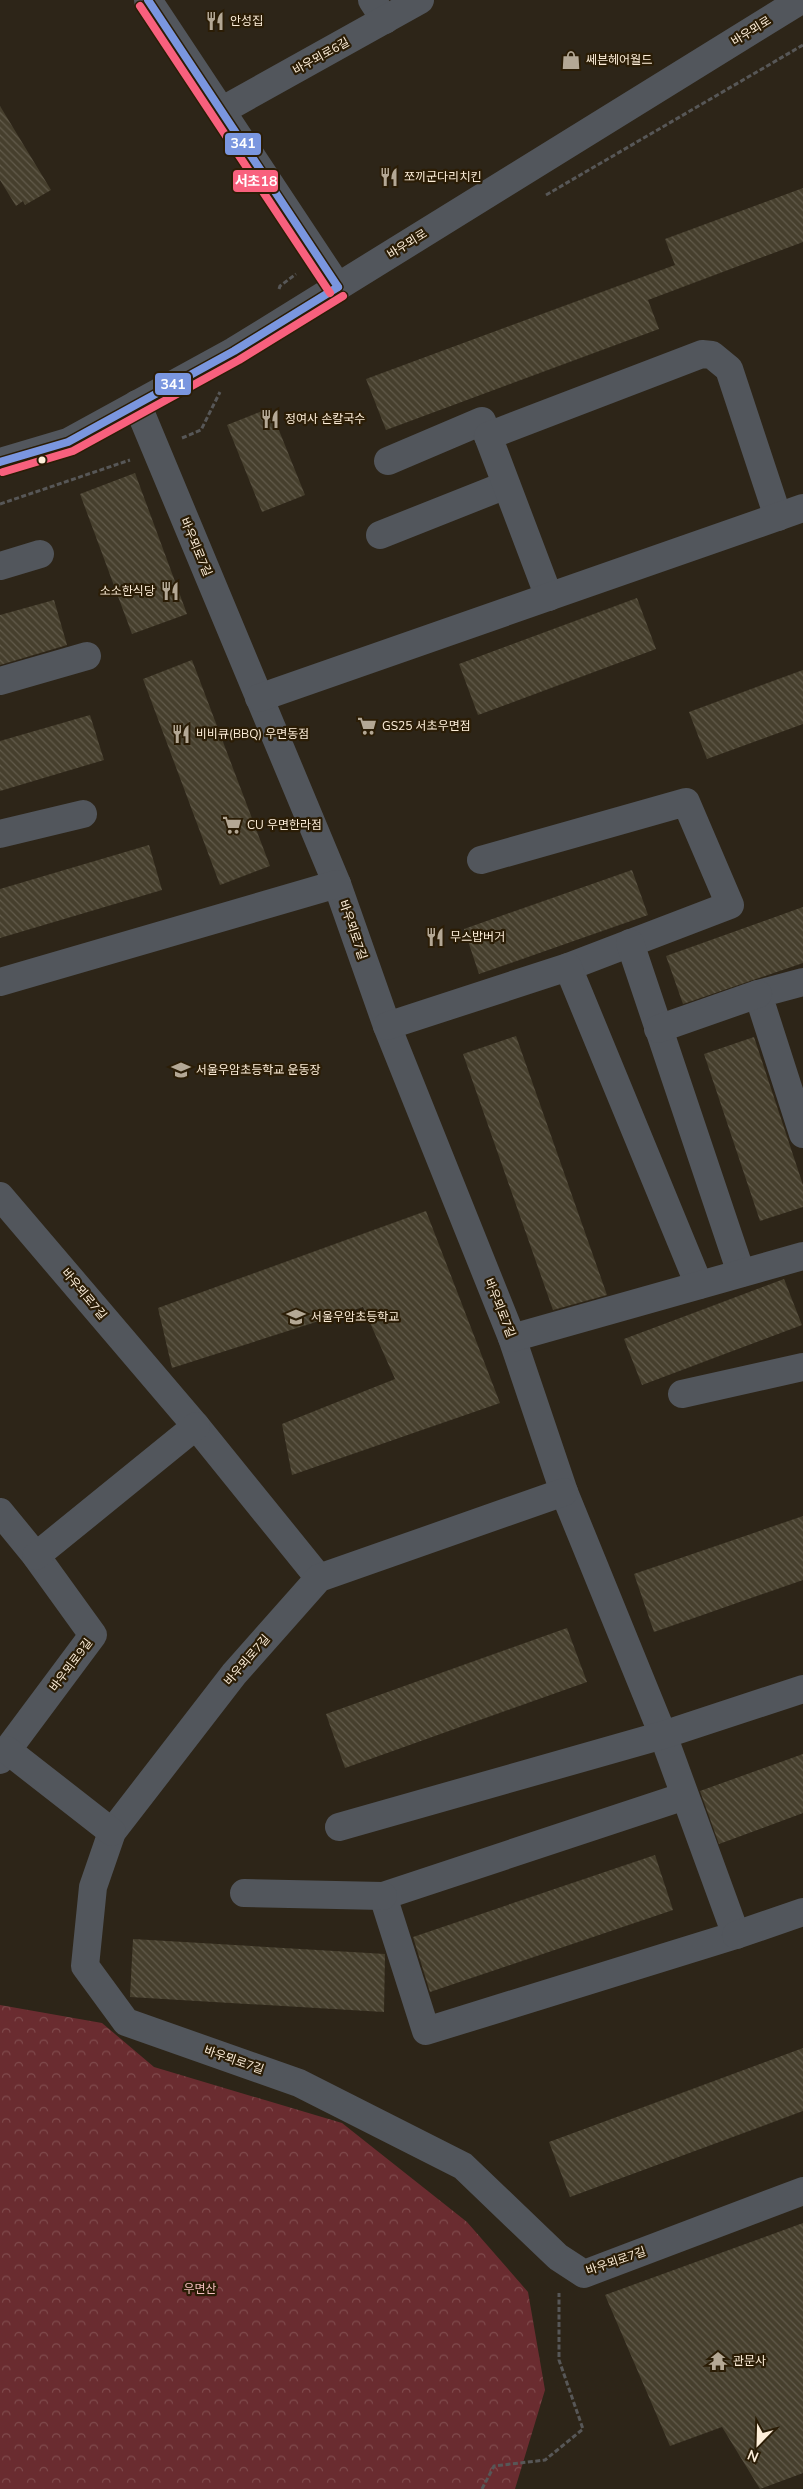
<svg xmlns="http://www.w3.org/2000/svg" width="803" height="2489" viewBox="0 0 803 2489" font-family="'Nunito Sans','Noto Sans KR',sans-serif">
<defs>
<pattern id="forest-crowns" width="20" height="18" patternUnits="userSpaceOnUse" patternTransform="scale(1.25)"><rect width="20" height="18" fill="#6a2c30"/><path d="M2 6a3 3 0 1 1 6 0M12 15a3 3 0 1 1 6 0" fill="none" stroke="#804b4d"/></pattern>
<pattern id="building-back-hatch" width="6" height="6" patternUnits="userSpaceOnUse" patternTransform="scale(1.25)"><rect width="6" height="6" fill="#463f2d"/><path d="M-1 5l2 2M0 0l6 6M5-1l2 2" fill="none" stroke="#625b4b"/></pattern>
</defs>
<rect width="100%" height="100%" fill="#2d2518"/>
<path fill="url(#forest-crowns)" d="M0,2005L102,2023L154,2067L342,2123L467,2222L528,2292L545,2390L515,2489H0Z"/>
<g fill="url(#building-back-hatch)">
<path d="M0,106L51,190L25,205L23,201L16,206L0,180Z"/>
<path d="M803,188V242L648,300L659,329L386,430L366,379L675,265L665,239Z"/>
<path d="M270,408L305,495L262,512L227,425Z"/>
<path d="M135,473L187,614L132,634L80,494Z"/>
<path d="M637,598L656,649L478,715L459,664Z"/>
<path d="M54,600L67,645L0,665V615Z"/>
<path d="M192,660L270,866L220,885L143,679Z"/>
<path d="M803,670V724L707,759L689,712Z"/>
<path d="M90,715L104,760L0,791V741Z"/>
<path d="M149,845L162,890L0,938V889Z"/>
<path d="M632,870L648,915L479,974L464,929Z"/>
<path d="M803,907V963L683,1004L666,956Z"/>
<path d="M516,1036L607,1295L553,1310L463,1054Z"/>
<path d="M754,1037L803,1185V1207L760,1221L704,1054Z"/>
<path d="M426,1211L500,1403L292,1475L282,1424L395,1379L363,1307L172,1368L158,1308Z"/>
<path d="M784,1279L802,1325L642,1385L624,1339Z"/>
<path d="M803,1516V1580L654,1632L634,1574Z"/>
<path d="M567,1628L587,1682L345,1768L326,1714Z"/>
<path d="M803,1754V1813L719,1844L700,1791Z"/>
<path d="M655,1855L673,1910L430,1992L413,1937Z"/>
<path d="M133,1939L385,1954L384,2012L130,1997Z"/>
<path d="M803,2048V2111L570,2197L549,2142Z"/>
<path d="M803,2223V2473L760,2489L722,2427L670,2446L605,2295Z"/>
</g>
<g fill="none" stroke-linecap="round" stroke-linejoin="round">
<g stroke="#575757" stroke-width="3" stroke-dasharray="5 2.5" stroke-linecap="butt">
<path d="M546,195L803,45"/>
<path d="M279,289L280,286L296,274"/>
<path d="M182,438L201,430L220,392"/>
<path d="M0,504L130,460"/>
<path d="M482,2489L494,2466L545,2460L583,2429L559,2360V2293"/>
</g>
<g stroke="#52565c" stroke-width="28">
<path d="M148,0L338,287"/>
<path d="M372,0L385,20"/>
<path d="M221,111L420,0"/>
<path d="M137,404L337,884L387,1026L512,1338L564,1492L663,1735L736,1935L426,2031L383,1896L685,1796"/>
<path d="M388,461L482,421L488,436"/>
<path d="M0,462L68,442L234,351L801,0"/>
<path d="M380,535L506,485"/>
<path d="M0,566L40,554"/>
<path d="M549,597L488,436L702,354L712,355L729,369L778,517"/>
<path d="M0,681L87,656"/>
<path d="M259,698L803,508"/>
<path d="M0,834L83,814"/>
<path d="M481,860L686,802L730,905L568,967"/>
<path d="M630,943L741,1273"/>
<path d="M0,982L337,884"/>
<path d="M803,982L758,994L803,1134"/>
<path d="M387,1026L568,967L699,1285"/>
<path d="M658,1029L758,994"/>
<path d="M0,1196L196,1426L319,1578"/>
<path d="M512,1338L803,1256"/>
<path d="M682,1394L803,1367"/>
<path d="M564,1492L319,1578L234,1674L112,1832L93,1887L85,1966L126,2022L299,2083L463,2166L558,2257L584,2274L803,2191"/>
<path d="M0,1512L36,1556L93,1635L0,1760"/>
<path d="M36,1556L196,1426"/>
<path d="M7,1750L112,1832"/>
<path d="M339,1827L663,1735L803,1689"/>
<path d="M244,1893L383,1896"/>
<path d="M736,1935L803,1912"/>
</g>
<g stroke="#2b1d06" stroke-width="11">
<g id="bus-1">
<path d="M148,0L338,287"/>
<path d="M0,462L68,442L234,351L338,287"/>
</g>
</g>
<g stroke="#2b1d06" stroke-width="11">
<g id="bus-2">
<path d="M140,6L330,293"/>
<path d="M3,472L73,451L239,360L343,296"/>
</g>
</g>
<use href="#bus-1" stroke="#7a96df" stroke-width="8"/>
<use href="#bus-2" stroke="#f8607d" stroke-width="8"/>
</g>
<defs>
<g id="restaurant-bare" transform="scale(1.5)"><path d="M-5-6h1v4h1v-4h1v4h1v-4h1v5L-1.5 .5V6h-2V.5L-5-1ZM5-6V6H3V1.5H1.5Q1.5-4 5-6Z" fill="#b4a895" stroke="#2b1d06" stroke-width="2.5" paint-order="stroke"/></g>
<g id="shop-bare" transform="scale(1.5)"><path d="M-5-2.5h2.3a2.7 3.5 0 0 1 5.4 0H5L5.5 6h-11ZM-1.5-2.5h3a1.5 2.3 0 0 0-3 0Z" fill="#b4a895" stroke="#2b1d06" stroke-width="2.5" paint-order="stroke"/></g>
<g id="supermarket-bare" transform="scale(1.5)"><path d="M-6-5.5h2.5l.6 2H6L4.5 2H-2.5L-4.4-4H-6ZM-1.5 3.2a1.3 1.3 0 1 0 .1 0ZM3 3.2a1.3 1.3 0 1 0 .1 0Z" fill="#b4a895" stroke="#2b1d06" stroke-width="2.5" paint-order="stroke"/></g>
<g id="school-bare" transform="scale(1.5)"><path d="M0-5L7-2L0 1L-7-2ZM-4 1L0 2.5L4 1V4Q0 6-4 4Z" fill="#b4a895" stroke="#2b1d06" stroke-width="2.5" paint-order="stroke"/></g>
<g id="temple-bare" transform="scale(1.5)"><path d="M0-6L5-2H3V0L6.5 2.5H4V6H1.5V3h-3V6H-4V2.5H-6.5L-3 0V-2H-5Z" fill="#b4a895" stroke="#2b1d06" stroke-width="2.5" paint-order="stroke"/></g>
</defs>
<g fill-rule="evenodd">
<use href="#restaurant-bare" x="215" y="21"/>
<use href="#shop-bare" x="571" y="60"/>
<use href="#restaurant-bare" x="389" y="177"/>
<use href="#restaurant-bare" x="270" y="419"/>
<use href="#restaurant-bare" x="170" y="591"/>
<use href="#supermarket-bare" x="367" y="726"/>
<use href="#restaurant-bare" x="181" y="734"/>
<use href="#supermarket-bare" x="232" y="825"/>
<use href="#restaurant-bare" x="435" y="937"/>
<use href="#school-bare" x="181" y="1070"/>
<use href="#school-bare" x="296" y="1317"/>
<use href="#temple-bare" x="718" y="2361"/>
</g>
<circle fill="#fdeed9" stroke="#2b1d06" stroke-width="2" cx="42" cy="460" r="4.5"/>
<g text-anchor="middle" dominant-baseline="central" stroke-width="4.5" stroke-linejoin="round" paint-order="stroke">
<g font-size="12" fill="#fdeed9" stroke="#2b1d06" text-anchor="start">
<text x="230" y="21">안성집</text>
<text x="586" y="60">쎄븐헤어월드</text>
<text x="404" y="177">쪼끼군다리치킨</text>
<text x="285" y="419">정여사 손칼국수</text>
<text x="155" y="591" text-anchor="end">소소한식당</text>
<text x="382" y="726">GS25 서초우면점</text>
<text x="196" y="734">비비큐(BBQ) 우면동점</text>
<text x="247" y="825">CU 우면한라점</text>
<text x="450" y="937">무스밥버거</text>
<text x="196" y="1070">서울우암초등학교 운동장</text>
<text x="311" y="1317">서울우암초등학교</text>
<text x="733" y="2361">관문사</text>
</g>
<g font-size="12" fill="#fdeed9" stroke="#2b1d06">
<text transform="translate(751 31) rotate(-32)">바우뫼로</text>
<text transform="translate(321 56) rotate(-29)">바우뫼로6길</text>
<text transform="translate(407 244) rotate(-32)">바우뫼로</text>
<text transform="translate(196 547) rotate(67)">바우뫼로7길</text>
<text transform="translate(353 930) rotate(71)">바우뫼로7길</text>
<text transform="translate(84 1294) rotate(50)">바우뫼로7길</text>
<text transform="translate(500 1308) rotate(68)">바우뫼로7길</text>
<text transform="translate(247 1660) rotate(-49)">바우뫼로7길</text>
<text transform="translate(71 1665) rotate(-53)">바우뫼로9길</text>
<text transform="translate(234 2060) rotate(19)">바우뫼로7길</text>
<text transform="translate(616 2261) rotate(-19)">바우뫼로7길</text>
</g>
<g font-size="12" fill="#f2bdbe" stroke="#2b1d06">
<text x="200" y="2289">우면산</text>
</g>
</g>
<g stroke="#2b1d06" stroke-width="2">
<rect x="224" y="132" width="38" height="24" rx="5" fill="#7a96df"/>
<rect x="232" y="169" width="47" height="24" rx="5" fill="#f8607d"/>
<rect x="154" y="372" width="38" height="24" rx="5" fill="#7a96df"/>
</g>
<g font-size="14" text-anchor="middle" font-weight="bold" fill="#fff">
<text x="243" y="148">341</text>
<text x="256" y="186">서초18</text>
<text x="173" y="389">341</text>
</g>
<g transform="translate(758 2444) rotate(203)" stroke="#2b1d06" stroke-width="4" paint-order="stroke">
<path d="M0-4L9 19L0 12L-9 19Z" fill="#fdeed9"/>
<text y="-8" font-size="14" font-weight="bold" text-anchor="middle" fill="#fdeed9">N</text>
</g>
</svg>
